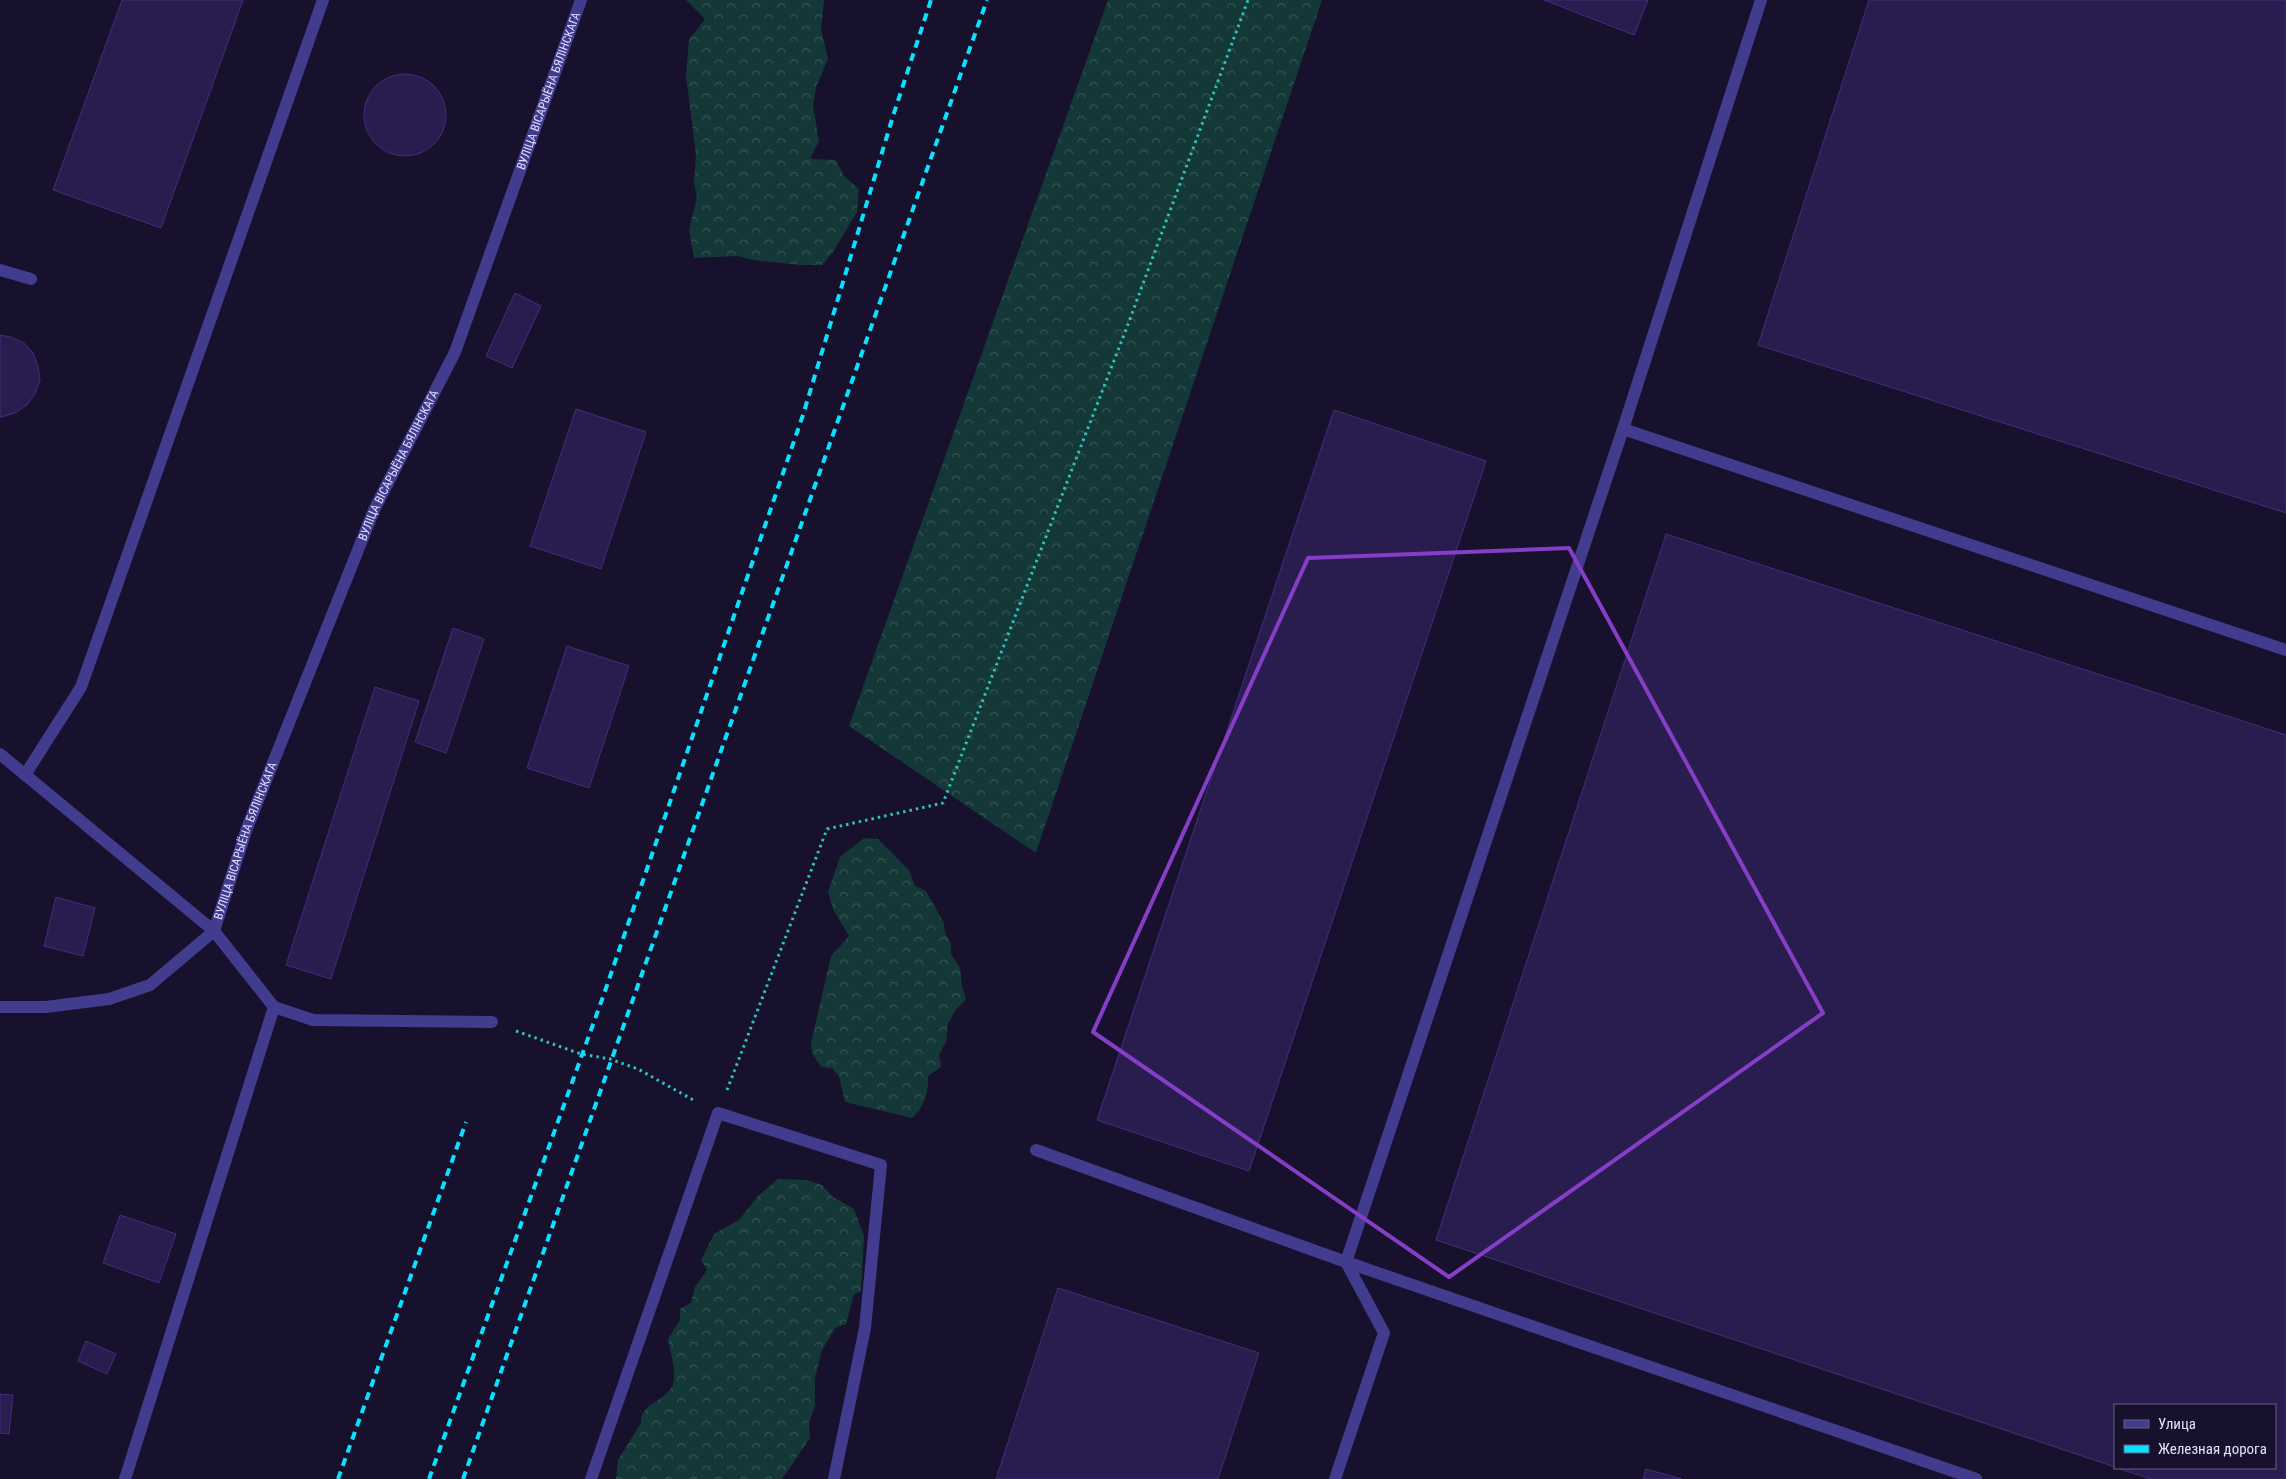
<svg xmlns="http://www.w3.org/2000/svg" width="2286" height="1479" viewBox="0 0 2286 1479" font-family="'Roboto Condensed',sans-serif">
<defs>
<pattern id="forest-crowns" width="20" height="18" patternUnits="userSpaceOnUse" patternTransform="scale(1.25)"><rect width="20" height="18" fill="#143837"/><path d="M2 6a3 3 0 1 1 6 0M12 15a3 3 0 1 1 6 0" fill="none" stroke="#365455"/></pattern>
</defs>
<rect width="100%" height="100%" fill="#17112d"/>
<g fill="url(#forest-crowns)">
<path d="M686,0H824L821,29L828,59L816,87L813,106L819,141L810,159L836,160L844,176L859,189L857,212L833,252L822,265H801L753,260L737,256L694,258L689,230L697,197L694,183L696,155L686,75L689,40L705,19Z"/>
<path d="M1108,0H1322L1036,853L849,726Z"/>
<path d="M864,838L878,839L909,870L915,886L926,891L944,923L945,933L951,943V954L960,968L962,986L966,999L955,1011L948,1024L946,1042L939,1054L941,1067L928,1076C928,1094 925,1106 912,1118L845,1102L839,1076L832,1068L821,1067L812,1053L811,1043L831,956L849,936L833,909L828,892L840,857Z"/>
<path d="M778,1179L807,1180L822,1185L833,1197L854,1209L864,1236L861,1292L854,1294L846,1324L835,1328L822,1350L815,1378V1406L809,1422L810,1438L782,1479H616L618,1460L641,1423C639,1401 674,1401 674,1378C675,1366 670,1351 668,1339L680,1320V1309L691,1303L695,1287L707,1270L701,1260L714,1234L739,1220L758,1196Z"/>
</g>
<g fill="#291d4f" stroke="#402f7b">
<path d="M122,0H243L161,228L53,190Z"/>
<path d="M1544,0H1648L1634,35Z"/>
<path d="M1869,0H2286V513L1758,345Z"/>
<circle cx="405" cy="115" r="41"/>
<path d="M515,293L541,306L512,368L486,356Z"/>
<path d="M0,335L11,337L24,343L33,353L38,366L40,380L35,394L27,405L15,413L2,417H0Z"/>
<path d="M576,409L646,432L601,569L530,546Z"/>
<path d="M1334,410L1486,461L1249,1171L1097,1120Z"/>
<path d="M1666,534L2286,735V1479H2151L2117,1468H2275V1405H2115V1467L1436,1240Z"/>
<path d="M453,628L484,639L446,753L415,742Z"/>
<path d="M567,646L629,666L589,788L527,768Z"/>
<path d="M375,687L419,701L331,979L286,965Z"/>
<path d="M56,897L95,908L83,956L44,946Z"/>
<path d="M120,1215L176,1234L159,1283L103,1263Z"/>
<path d="M1058,1288L1259,1353L1218,1479H996Z"/>
<path d="M86,1341L116,1354L107,1374L78,1361Z"/>
<path d="M0,1394L13,1395L9,1434L0,1433Z"/>
<path d="M1646,1469L1682,1479H1643Z"/>
</g>
<g fill="none" stroke-linecap="round" stroke-linejoin="round">
<g stroke="#2fc2bd" stroke-width="3" stroke-dasharray="2.5 4" stroke-linecap="butt">
<path d="M516,1031L581,1054L610,1059L638,1069L695,1101"/>
<path d="M727,1090L827,829L943,803L1127,327L1248,0"/>
</g>
<g stroke="#413c8d" stroke-width="12">
<path d="M0,270L31,279"/>
<path d="M1623,429L2286,650"/>
<path d="M25,775L81,687L323,0"/>
<path d="M214,931L274,1007L313,1020L492,1022"/>
<path d="M1036,1150L1346,1262L1976,1479"/>
<path d="M125,1479L274,1007"/>
<path d="M591,1479L718,1113L881,1165L865,1328L834,1479"/>
<path d="M1335,1479L1384,1333L1346,1262L1623,429L1761,0"/>
</g>
<g stroke="#413c8d" stroke-width="12">
<path d="M0,754L214,931"/>
<path id="s1" d="M0,1007H46L109,999L150,985L214,931L247,828L374,510L455,352L581,0"/>
</g>
<g stroke="#0ae0ff" stroke-width="4" stroke-dasharray="8 6" stroke-linecap="butt">
<path d="M338,1479L466,1122"/>
<path d="M429,1479L604,994L803,415L893,116L931,0"/>
<path d="M463,1479L987,0"/>
</g>
</g>
<path fill="none" stroke="#853ec5" stroke-width="4" stroke-linejoin="round" d="M1569,548L1823,1013L1449,1277L1093,1032L1308,558Z"/>
<g text-anchor="middle" dominant-baseline="central" stroke-width="4.5" stroke-linejoin="round" paint-order="stroke">
<g font-size="12" fill="#e3deff" stroke="#17112d">
<text stroke="none"><textPath href="#s1" startOffset="1142">ВУЛІЦА ВІСАРЫЁНА БЯЛІНСКАГА</textPath></text>
<text stroke="none"><textPath href="#s1" startOffset="738">ВУЛІЦА ВІСАРЫЁНА БЯЛІНСКАГА</textPath></text>
<text stroke="none"><textPath href="#s1" startOffset="332">ВУЛІЦА ВІСАРЫЁНА БЯЛІНСКАГА</textPath></text>
</g>
</g>
<rect x="2114" y="1404" width="162" height="65" fill="#17112d" stroke="#696381"/>
<rect x="2124" y="1420" width="25" height="8" fill="#413c8d" stroke="#696381"/>
<text x="2158" y="1429" font-size="15" fill="#e3deff">Улица</text>
<rect x="2124" y="1445" width="25" height="8" fill="#0ae0ff" stroke="#696381"/>
<text x="2158" y="1454" font-size="15" fill="#e3deff">Железная дорога</text>
</svg>
